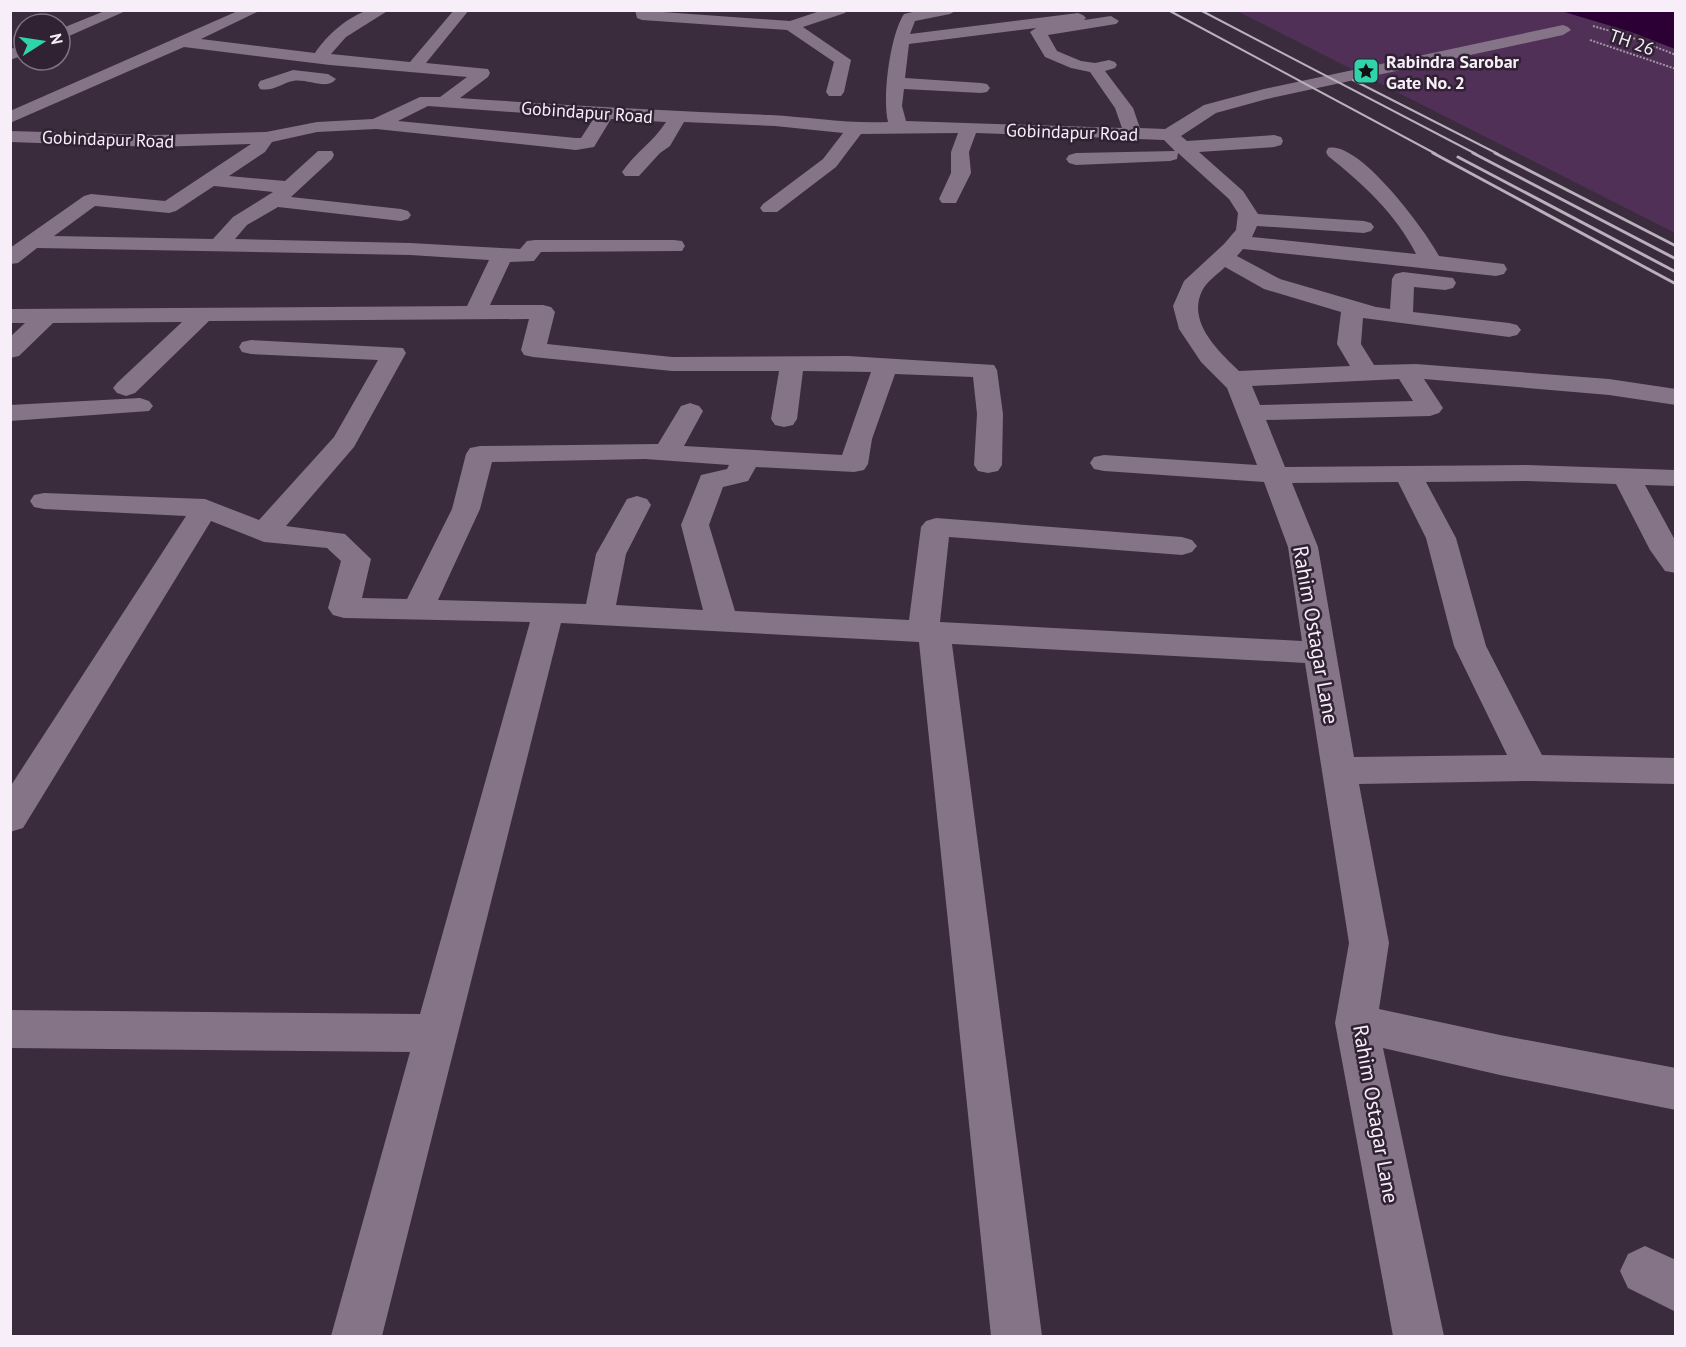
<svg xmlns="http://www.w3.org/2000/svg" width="1686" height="1347" viewBox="0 0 1686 1347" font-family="'PT Sans',sans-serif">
<rect width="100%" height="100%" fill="#3a2b3d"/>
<path fill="#503057" d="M1237,11H1675V233Z"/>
<path fill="#2c0035" d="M1561,11H1675V49L1631,32Z"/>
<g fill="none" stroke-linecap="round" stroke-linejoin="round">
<g stroke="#a296a4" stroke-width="2" stroke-dasharray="2 1.5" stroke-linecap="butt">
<path d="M1593,26L1628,36L1676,55"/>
<path d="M1590,40L1676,69"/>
</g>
<g fill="#857388" fill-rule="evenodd">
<path d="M107,10H128L60,40V29Z"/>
<path d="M240,10H261L201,39L315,53C326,36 349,15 370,10C376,9 383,10 389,10L346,37L331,54L410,62L454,10H469L426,63L488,69L490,73L488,77L460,98C563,105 667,111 770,115C810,117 848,124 888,122C882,98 890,35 904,14L921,10H957L950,14L915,21L910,34L1078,13L1083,15L1086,18L1084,20L1111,16L1119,21L1116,24L1048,35L1057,51L1081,61L1095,63L1109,60L1115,62L1117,65L1115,68L1105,71L1133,108L1140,128L1165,129L1204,105L1264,89L1563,25L1568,27L1571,30L1563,35L1267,99L1216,113L1181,136L1187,141L1274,135L1281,137L1283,141L1281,145L1274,147L1199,152L1243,191L1258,214L1364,221L1371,223L1374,227L1371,231L1364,233L1257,226L1252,237L1416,254C1396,214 1363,184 1328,156L1326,152L1328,148C1359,140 1426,231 1439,256L1504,264L1507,269L1504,274L1496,276L1243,249L1237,256L1280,279L1376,307L1390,309L1392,279L1395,274L1403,272L1453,278L1456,283L1453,288L1445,290L1414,287L1413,312L1509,323L1517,325L1521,330L1517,335L1509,337L1363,318L1361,344L1374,365L1416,364L1609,379L1676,389V405L1609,395L1424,379L1443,408L1439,413L1430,416L1266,420L1285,467L1527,465L1676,470V486L1645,485L1676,542V573L1665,571L1650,550L1616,484L1527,481L1426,482L1456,538L1486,646L1542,755L1676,758V784L1531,781L1359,784L1389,943L1379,1009L1500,1035L1676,1068V1110L1500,1075L1383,1048L1444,1336H1393L1335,1023L1349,943L1305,663L952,644L1042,1336H991L919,642L561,623L382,1336H331L410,1052L10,1048V1010L420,1014L530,622L344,618L333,615L328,608L341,561L327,548L264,542L211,521L23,828L10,832V787L186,516L44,509L34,507L30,501L34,495L44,493L205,499L259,520L334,437L378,360L251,354L242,352L239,347L242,342L251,340L403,348L406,353L354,447L286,526L345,534L371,559L362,598L407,599L452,509L466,454L470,448L480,446L658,444L681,406L690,403L699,406L703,411L684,446L842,455L871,372L803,371L797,419L793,425L784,427L775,425L771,419L779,371H672L533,357L524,355L521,350L529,319L209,321L135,393L126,396L117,393L113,388L117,383L182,322L53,323L19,356L10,358V337L25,323H10V309L467,306L489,260L410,255L37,248L18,263L10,264V248L84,196L91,194L165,201L251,144L155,147L10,142V131L155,135L266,132L317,122L373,119L420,97H440L467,77L330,65L184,47L10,123V111ZM1036,28L1030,32L1045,57L1071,68L1090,72L1115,108L1122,128L906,121L902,106L904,89L981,93L987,92L990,88L987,84L981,83L905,78L909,44ZM428,106L594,118L581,138H576L398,121ZM611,119L666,122C654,141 635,153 622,172L625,176H639L660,153L670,146L684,122L775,126L843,133L823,159L763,204L760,208L763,212H777L836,167L861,134L958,133L951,152V173L939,199L942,203H956L971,173L969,152L976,133L1164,140L1175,151L1076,153L1069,155L1066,159L1069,163L1076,165L1170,161L1177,159L1178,153L1229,199L1238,213L1236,230L1224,244L1184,281L1173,306L1179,329L1201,362L1227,388L1257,465L1104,455L1094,457L1090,463L1094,469L1104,471L1264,482L1288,547L1302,641L940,622L949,537L1182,555L1192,552L1197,546L1192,540L1182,537L936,518L926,521L921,527L909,620L735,611L709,525L723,487L748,481L756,467L854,472L864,470L868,464L872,439L895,374L973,377L977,414L974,465L978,471L988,473L998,471L1002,465L1003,414L997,370L994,365L848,356L672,357L547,344L555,312L551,307L543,305H490L510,262L534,261L541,252L682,251L685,246L682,241L674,240H535L527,241L520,249L410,243L235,239L247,225L278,207L401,221L408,219L411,215L408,211L401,209L291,197L332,159L334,155L332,151H318L285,181L229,176L265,152L272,142L317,132L376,129L576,150L594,147ZM214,186L273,192L233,217L213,239L54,236L95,206L169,213L176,211ZM1225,267L1264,289L1341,312L1337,344L1350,366L1239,371C1218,351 1187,322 1202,291C1206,282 1218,274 1225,267ZM1399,379L1413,401L1260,405L1252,386ZM645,459L729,465L727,469L701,475L681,525L703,610L616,605L626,554L651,505L647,499L637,496L627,499L596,554L586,604L438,600L480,509L492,462ZM1398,482L1426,538L1454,646L1507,755L1354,757L1318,547L1292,483Z"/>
<path d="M635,10L790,21L823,10H847L845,13L803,27L851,60L844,92L841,96H829L826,92L834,62L787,30L642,20L637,18Z"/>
<path d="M24,45V55L10,60V49Z"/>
<path d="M293,70L328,74L336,79C327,91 307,78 293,81C282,83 273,92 260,89L258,85L260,81Z"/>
<path d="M140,398L149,401L153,406L149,411L10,421V405Z"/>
<path d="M1645,1246L1676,1260V1312L1628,1288L1620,1271L1628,1254Z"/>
</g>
<g stroke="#baafbd" stroke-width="2">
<path d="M1168,10L1436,154"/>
<path d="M1200,10L1476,154"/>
<path d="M1353,80L1498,154"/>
</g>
<g stroke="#baafbd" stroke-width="3">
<path d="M1433,153L1676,284"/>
<path d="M1473,153L1676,259"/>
<path d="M1495,153L1676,246"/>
<path d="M1458,157L1676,272"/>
</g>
</g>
<defs>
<g id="sight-square" transform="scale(1.35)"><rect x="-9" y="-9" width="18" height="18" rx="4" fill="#2fd4aa" stroke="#302133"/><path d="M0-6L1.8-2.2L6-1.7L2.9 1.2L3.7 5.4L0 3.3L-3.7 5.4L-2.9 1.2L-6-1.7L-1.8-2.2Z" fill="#111"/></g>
</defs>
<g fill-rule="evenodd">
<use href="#sight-square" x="1366" y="71"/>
</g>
<g text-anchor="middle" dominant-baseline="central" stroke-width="5" stroke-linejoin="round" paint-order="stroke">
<g font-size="18" fill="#f7eef9" stroke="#302133">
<text transform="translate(1632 42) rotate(19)">TH 26</text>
<text transform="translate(587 112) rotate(4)">Gobindapur Road</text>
<text transform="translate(1072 132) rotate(2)">Gobindapur Road</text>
<text transform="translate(108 139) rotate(2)">Gobindapur Road</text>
</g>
<g font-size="18" font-weight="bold" fill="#f7eef9" stroke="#302133" text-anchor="start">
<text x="1386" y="61">Rabindra Sarobar<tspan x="1386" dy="21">Gate No. 2</tspan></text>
</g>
<g font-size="21" fill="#f7eef9" stroke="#302133">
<text transform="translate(1316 635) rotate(80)">Rahim Ostagar Lane</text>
<text transform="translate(1376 1114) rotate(80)">Rahim Ostagar Lane</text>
</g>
</g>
<rect width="1686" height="1347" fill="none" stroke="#f7eef9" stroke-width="24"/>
<g transform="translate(42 42) rotate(78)"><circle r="28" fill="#302133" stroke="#807382" stroke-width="1.5"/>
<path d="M0-4.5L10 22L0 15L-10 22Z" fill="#2fd4aa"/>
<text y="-9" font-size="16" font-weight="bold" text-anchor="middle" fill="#f7eef9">N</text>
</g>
</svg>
